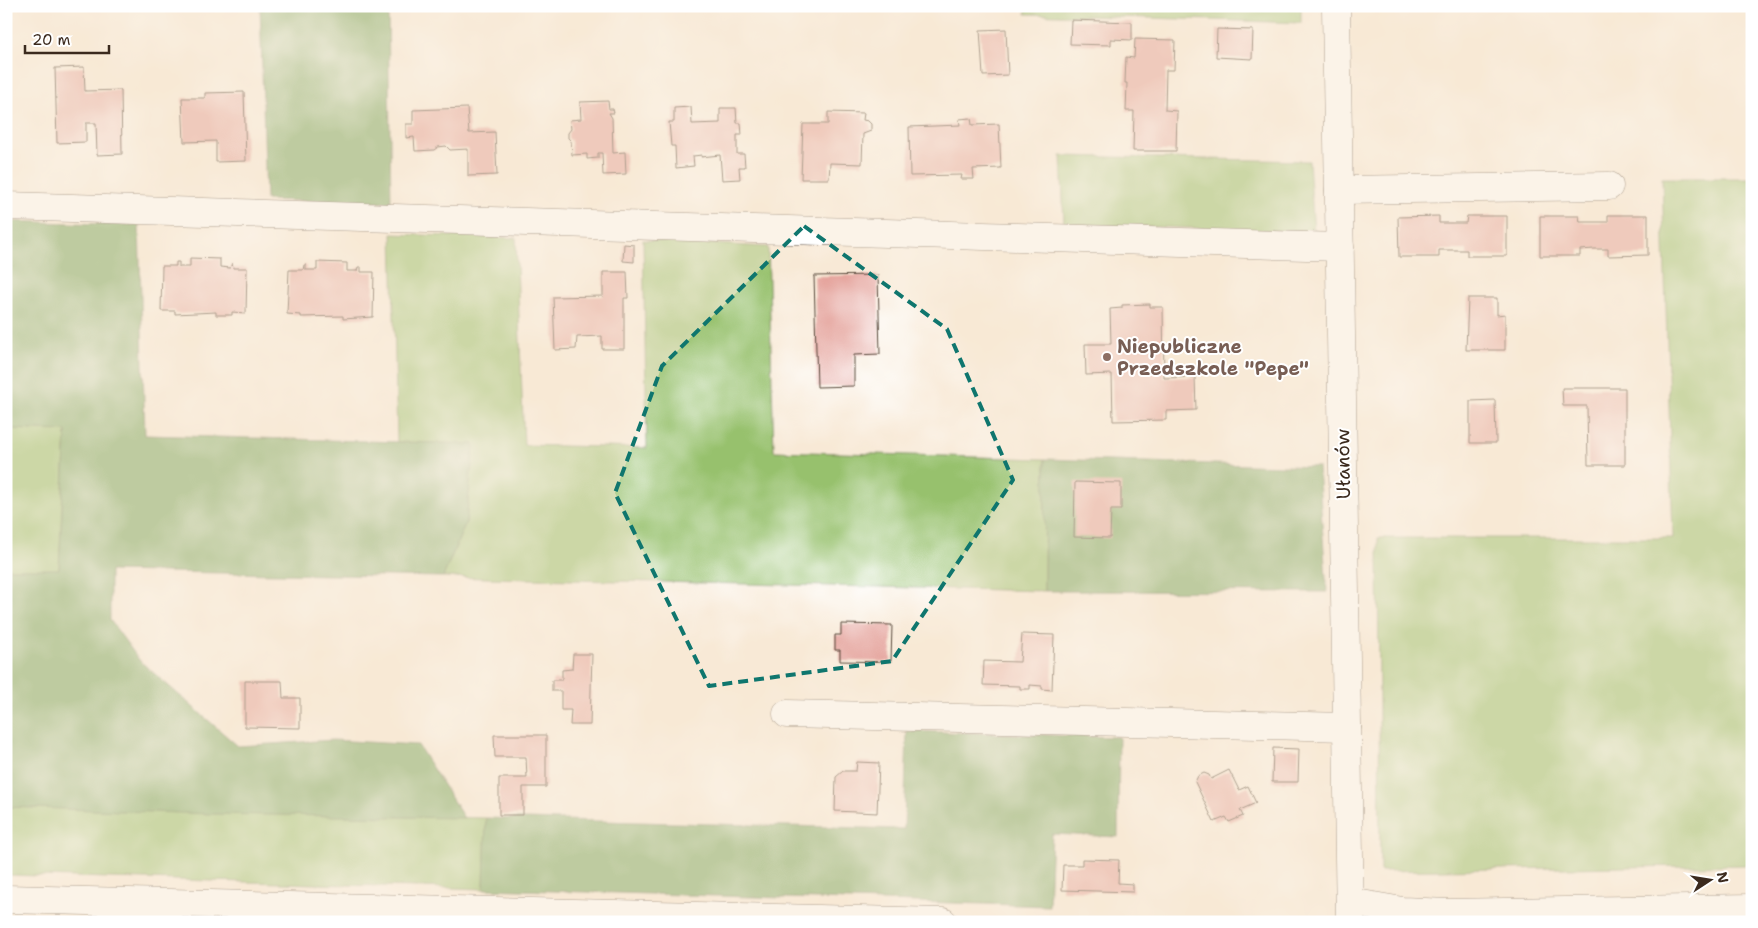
<svg xmlns="http://www.w3.org/2000/svg" width="1758" height="928" viewBox="0 0 1758 928" font-family="'Shantell Sans',sans-serif">
<rect width="100%" height="100%" fill="#fff"/>
<filter id="ink" filterUnits="userSpaceOnUse"><feTurbulence type="fractalNoise" baseFrequency=".02" numOctaves="2"/><feDisplacementMap in="SourceGraphic" scale="10" xChannelSelector="R" yChannelSelector="G"/><feConvolveMatrix kernelMatrix="1 2 1 2 8 2 1 2 1" color-interpolation-filters="sRGB"/></filter>
<filter id="wash" filterUnits="userSpaceOnUse"><feTurbulence type="fractalNoise" baseFrequency=".0096" numOctaves="4" result="noise"/><feDisplacementMap in="SourceGraphic" scale="20" xChannelSelector="R" yChannelSelector="G"/><feGaussianBlur stdDeviation="1.12" result="paint"/><feColorMatrix in="noise" values="0 0 0 0 0 0 0 0 0 0 0 0 0 0 0 0 0 1.4 0 .05"/><feComposite in="paint" operator="in"/></filter>
<g filter="url(#wash)">
<rect width="100%" height="100%" fill="#f8e9d6"/>
<g fill="#97c16d" stroke="#697646">
<path d="M1026,6H1301V23L1026,14Z"/>
<path d="M1061,156L1309,161L1314,232L1064,224Z"/>
<path d="M1662,178H1752V865L1380,871L1378,538H1673Z"/>
<path d="M392,234L516,238L524,445L647,448L643,240L768,247L774,451L1045,459L1044,591L443,577L466,522L473,444L397,442Z"/>
<path d="M6,429L66,430L59,570L6,569Z"/>
<path d="M6,807L486,818L484,889L6,875Z"/>
</g>
<g fill="#79a760" stroke="#5a683f">
<path d="M260,6H388L391,203L266,200Z"/>
<path d="M6,221L139,225L145,435L474,444L466,522L443,577L110,571V620L140,661L238,746L333,740L418,745L464,818L211,814L6,807V569H59L66,431L6,429Z"/>
<path d="M1045,459L1318,467L1327,592L1044,591Z"/>
<path d="M907,731L1119,737L1118,837L1052,834L1049,906L484,889L486,818L904,829Z"/>
</g>
<g id="blocks">
<g fill="#e5a49d">
<path d="M1071,20L1132,22V40L1111,39V45L1070,44Z"/>
<path d="M1006,29L1008,75L983,76L980,30Z"/>
<path d="M1217,29L1253,30L1252,59L1216,57Z"/>
<path d="M1135,39L1175,40L1174,70H1166L1165,110L1177,111L1176,151H1133L1134,111H1126L1127,83H1125L1126,57L1134,58Z"/>
<path d="M84,67L85,91L121,90L122,154L97,155L96,123H86V142L57,143L55,68Z"/>
<path d="M244,92L246,161L216,162V141L184,142L182,98H205V93Z"/>
<path d="M608,101L609,109H613L614,113H609L612,118L613,153L625,152L626,174L603,175L602,153H598V158L587,159V154L572,155L571,141L568,138V133L571,129L570,120L581,119L580,102Z"/>
<path d="M691,107L692,124L720,123V108H736L737,123H741L742,135H737V154H744L745,167H739L740,179L722,180L720,155L701,157L702,155L693,156L694,166L676,168L675,146H671L669,122H674V108Z"/>
<path d="M467,108L469,133L495,132L497,175L468,176V149L450,150L446,146L438,147L434,150L415,151L414,137L406,138V124H413V110Z"/>
<path d="M828,112L864,113L863,120L868,121L871,124V131L863,134L862,164L830,163L829,179H801L803,124H828Z"/>
<path d="M971,118L972,125L999,124L1001,168L973,169L974,179H961L962,175L910,176L909,127L960,125L959,119Z"/>
<path d="M1608,215H1648V255L1608,256V249H1594L1580,250V256H1540V216H1579L1580,222H1608Z"/>
<path d="M1439,216V223H1466L1467,216H1507V256H1467V250H1439V257H1399L1398,217Z"/>
<path d="M624,244L634,245V262L623,261Z"/>
<path d="M190,258L220,259V267L230,268L232,263L233,268H247L246,313L232,312V315H216V312L175,314V311H161L162,266H176V262H179V267H190Z"/>
<path d="M317,262L347,263V271H357L358,267H361V272H374L373,317L343,319V316L301,317V315L287,314L289,270H303L304,265H306V270H317Z"/>
<path d="M603,272H627L628,298H624V349H602V336L577,337L576,349L555,350L553,297L603,296Z"/>
<path d="M878,275L880,354L854,355V386L817,387L814,276Z"/>
<path d="M1468,298H1497V315L1505,314V350H1466Z"/>
<path d="M1150,304V307H1163L1164,378L1195,377L1196,410L1166,411V420L1113,421L1112,374L1086,375L1085,344H1111L1110,309L1122,308V305Z"/>
<path d="M1562,388H1625V465H1588L1587,406H1563Z"/>
<path d="M1495,400L1496,443H1470V401Z"/>
<path d="M1075,482L1121,483V510H1111L1110,538L1074,537Z"/>
<path d="M841,624L892,625L891,662L840,661V650H835V635H841Z"/>
<path d="M1022,634L1054,635L1052,690L1042,689V686L1030,685V689H1020V686L983,685L984,661L1020,662Z"/>
<path d="M573,654H592L590,725H570L571,710H561V691H552V680H562V670L572,669Z"/>
<path d="M245,681H282L283,698H300V728L245,727Z"/>
<path d="M494,735H546V787H523V815H499V778H527L526,757H495Z"/>
<path d="M1273,748L1299,749L1298,782H1272Z"/>
<path d="M857,762L879,763L877,813L835,811L836,777L843,771H856Z"/>
<path d="M1229,770L1239,790L1248,786L1256,803L1240,810L1243,816L1229,822L1226,817L1214,822L1195,782L1198,776L1204,773L1209,775L1211,779Z"/>
<path d="M1082,859L1119,860L1118,883L1133,884V892L1062,890L1063,865H1082Z"/>
</g>
</g>
</g>
<g filter="url(#ink)">
<use href="#blocks" fill-opacity="0" stroke="#57473a" stroke-width="1"/>
<g fill="none" stroke-linecap="round" stroke-linejoin="round">
<g stroke="#57473a" stroke-width="29">
<g id="minor">
<path d="M1336,6L1350,922"/>
<path d="M1339,190L1609,186"/>
<path d="M6,206L1340,247"/>
<path d="M787,714L1347,727"/>
<path d="M6,899L943,922"/>
<path d="M1350,902L1402,911L1448,913L1752,908"/>
</g>
</g>
<use href="#minor" stroke="#fff" stroke-width="28"/>
</g>
</g>
<path d="M0 0H1758V928H0ZM804,226L947,329L1013,480L892,661L709,686L615,493L662,366Z" fill="#f8e9d6" fill-opacity=".55" fill-rule="evenodd"/>
<path fill="none" stroke="#0f766e" stroke-width="4" stroke-dasharray="10 6" stroke-linejoin="round" d="M804,226L947,329L1013,480L892,661L709,686L615,493L662,366Z"/>
<circle fill="#8d6e63" stroke="#fff" stroke-width="2" cx="1107" cy="357" r="5"/>
<g text-anchor="middle" dominant-baseline="central" stroke-width="4" stroke-linejoin="round" paint-order="stroke">
<g font-size="19" font-weight="bold" fill="#785e54" stroke="#fff" text-anchor="start">
<text x="1117" y="346">Niepubliczne<tspan x="1117" dy="22">Przedszkole "Pepe"</tspan></text>
</g>
<g font-size="19" fill="#3b2a1e" stroke="#fff">
<text transform="translate(1343 464) rotate(-91)">Ułanów</text>
</g>
</g>
<rect width="1758" height="928" fill="none" stroke="#fff" stroke-width="25"/>
<g transform="translate(1710 880) rotate(78)" stroke="#ffffff" stroke-width="4" paint-order="stroke">
<path d="M0-4L9 19L0 12L-9 19Z" fill="#3b2a1e"/>
<text y="-8" font-size="14" font-weight="bold" text-anchor="middle" fill="#3b2a1e">N</text>
</g>
<path d="M25 45v8h84v-8" fill="none" stroke="#3b2a1e" stroke-width="2.5"/>
<text x="32" y="45" font-size="15" fill="#3b2a1e" stroke="#ffffff" stroke-width="4" paint-order="stroke">20 m</text>
</svg>
